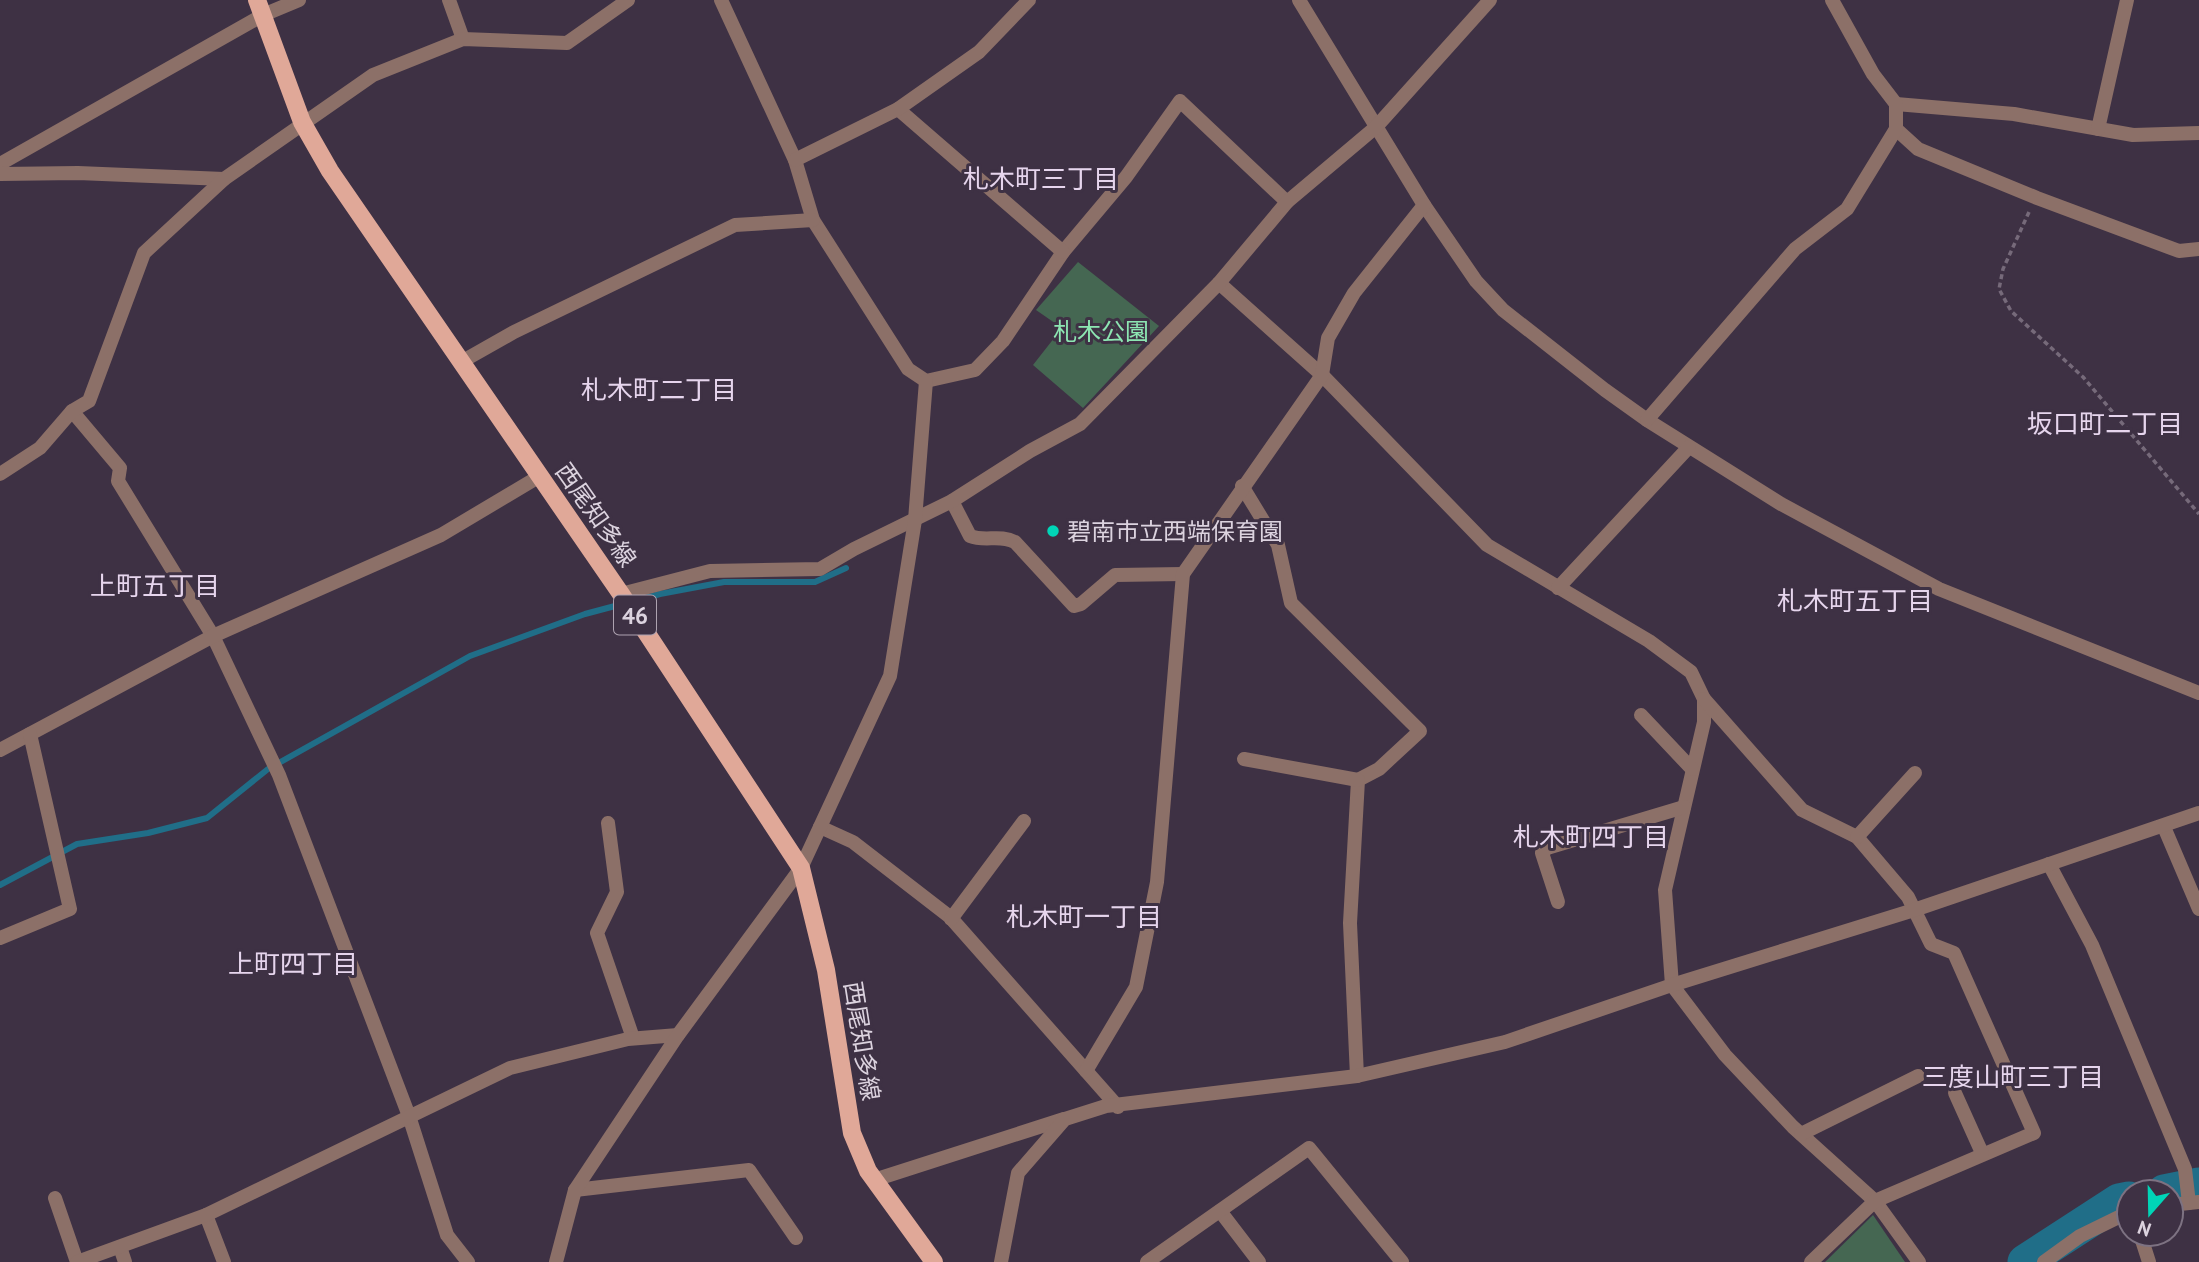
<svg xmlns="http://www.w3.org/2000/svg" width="2199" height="1262" viewBox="0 0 2199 1262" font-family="'PT Sans','Noto Sans JP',sans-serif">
<rect width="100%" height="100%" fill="#3e3144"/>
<g fill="#456752">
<path d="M1078,262L1159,326L1083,408L1033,365L1062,328L1036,310Z"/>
<path d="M1873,1215L1905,1262H1825Z"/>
</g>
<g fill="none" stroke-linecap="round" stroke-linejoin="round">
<path stroke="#206e88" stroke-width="6" d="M0,885L77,844L148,833L207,818L268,769L470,656L585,614L660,594L724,582H815L846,568"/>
<g stroke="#206e88" stroke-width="35">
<path d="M2164,1192L2199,1185"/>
<path d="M2025,1262L2119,1201L2129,1199"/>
</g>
<path stroke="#766a7a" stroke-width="3.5" stroke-dasharray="5 3.5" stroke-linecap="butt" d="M2029,212L2003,269L1999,289L2011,311L2083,377L2199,514"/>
<g stroke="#8c7068" stroke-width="14">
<path d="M449,0L463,39"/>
<path d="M721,0L795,160L813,220L908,369L926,381L975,370L1003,341L1063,252L1126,177L1180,101L1287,202"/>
<path d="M1299,0L1424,205L1476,281L1503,310L1605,390L1647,420L1781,504L1939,589L2199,693"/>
<path d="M1896,104L2014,114L2133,135L2199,133"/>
<path d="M898,109L1063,252"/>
<path d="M1896,129L1918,149L2037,198L2179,251L2199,249"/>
<path d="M2098,129L2127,0"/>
<path d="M795,160L898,109L979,52L1029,0"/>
<path d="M0,164L263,15L299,0"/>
<path d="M0,174L78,173L224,179"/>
<path d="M1219,283L1322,375L1487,545L1649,641L1691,672L1704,699V722L1665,890L1672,985L1725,1055L1793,1127L1875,1201L1919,1262"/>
<path d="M461,362L514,332L735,225L813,220"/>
<path d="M72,411L120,468L118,481L213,636L279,775L409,1116L447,1235L468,1262"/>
<path d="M1647,420L1795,249L1847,209L1896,129V104L1873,74L1832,0"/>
<path d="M0,474L40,448L72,411L89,401L144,253L224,179L373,75L463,39L567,43L628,0"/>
<path d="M1242,486L1278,545L1291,603L1420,731L1379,769L1358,780L1350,923L1357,1076"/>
<path d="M952,501L970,536C985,542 1000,534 1015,542L1074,606L1081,604L1115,575L1183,574"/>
<path d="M1558,588L1689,447"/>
<path d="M621,594L710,571L820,569L854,549L952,501L1030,451L1080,424L1219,283L1287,202L1376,127L1490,0"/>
<path d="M1704,699L1802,810L1857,837L1908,897L1931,944L1954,953L2034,1133L1875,1201L1811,1262"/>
<path d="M1641,715L1692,769"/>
<path d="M0,750L213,636L441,535L540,476"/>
<path d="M1244,759L1358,780"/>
<path d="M608,823L617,892L597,933L633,1038"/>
<path d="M820,827L853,842L950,917L1118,1107"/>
<path d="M2164,827L2199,909"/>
<path d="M1857,837L1915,773"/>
<path d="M2049,864L2092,945L2185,1169L2189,1203"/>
<path d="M1558,902L1542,853L1547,848L1684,807"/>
<path d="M951,919L1024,821"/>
<path d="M0,938L70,909L30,734"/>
<path d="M1086,1071L1136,987L1157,882L1183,574L1322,375L1328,338L1354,293L1424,205"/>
<path d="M1955,1093L1982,1153"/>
<path d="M1801,1134L1918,1076"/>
<path d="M874,1180L1064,1119"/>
<path d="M575,1190L749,1170L796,1238"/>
<path d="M55,1198L77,1262"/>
<path d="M2171,1205L2199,1202"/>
<path d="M1220,1211L1259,1262"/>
<path d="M206,1215L224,1262"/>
<path d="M2140,1234L2149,1262"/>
<path d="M120,1247L125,1262"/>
<path d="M77,1262L206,1215L510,1068L628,1039L678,1035"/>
<path d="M556,1262L575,1190L678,1035L801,868L890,676L915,520L926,381"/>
<path d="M1001,1262L1018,1173L1065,1119L1106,1106L1357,1076L1505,1042L1672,985L1914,910L2199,813"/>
<path d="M1147,1262L1309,1148L1402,1262"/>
<path d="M2044,1262L2080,1236L2129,1212"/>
</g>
<path stroke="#e0a898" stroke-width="18" d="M257,0L302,122L330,171L621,594L801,868L826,970L852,1133L868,1171L934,1262"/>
</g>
<circle fill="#00d5b7" stroke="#3e3144" stroke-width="2.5" cx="1053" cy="531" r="7"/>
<g text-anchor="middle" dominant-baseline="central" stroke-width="6" stroke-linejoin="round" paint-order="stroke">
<rect fill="#3e3144" stroke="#ada2b0" stroke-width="2" x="614" y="595.5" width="42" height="39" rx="5"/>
<g font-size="23" font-weight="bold" fill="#dcd3df">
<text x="635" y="615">46</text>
</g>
<g font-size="24" fill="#8de6b2" stroke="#3e3144">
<text x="1101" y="331">札木公園</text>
</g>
<g font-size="24" fill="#dcd3df" stroke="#3e3144">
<text transform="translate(596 515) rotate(55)">西尾知多線</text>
<text transform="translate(862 1041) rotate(81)">西尾知多線</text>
</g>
<g font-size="24" fill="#dcd3df" stroke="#3e3144" text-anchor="start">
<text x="1067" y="531">碧南市立西端保育園</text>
</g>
<g font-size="26" fill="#e6d5ed" stroke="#3e3144">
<text x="1041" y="178">札木町三丁目</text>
<text x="659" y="389">札木町二丁目</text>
<text x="2105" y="423">坂口町二丁目</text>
<text x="155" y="585">上町五丁目</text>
<text x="1855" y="600">札木町五丁目</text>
<text x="1591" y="836">札木町四丁目</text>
<text x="1084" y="916">札木町一丁目</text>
<text x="293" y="963">上町四丁目</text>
<text x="2013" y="1076">三度山町三丁目</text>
</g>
</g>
<g transform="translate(2150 1213) rotate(200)"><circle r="33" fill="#3e3144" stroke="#7d7282" stroke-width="2"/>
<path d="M0-5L12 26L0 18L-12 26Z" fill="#00d5b7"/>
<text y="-10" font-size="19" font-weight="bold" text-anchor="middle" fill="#dcd3df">N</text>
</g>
</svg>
